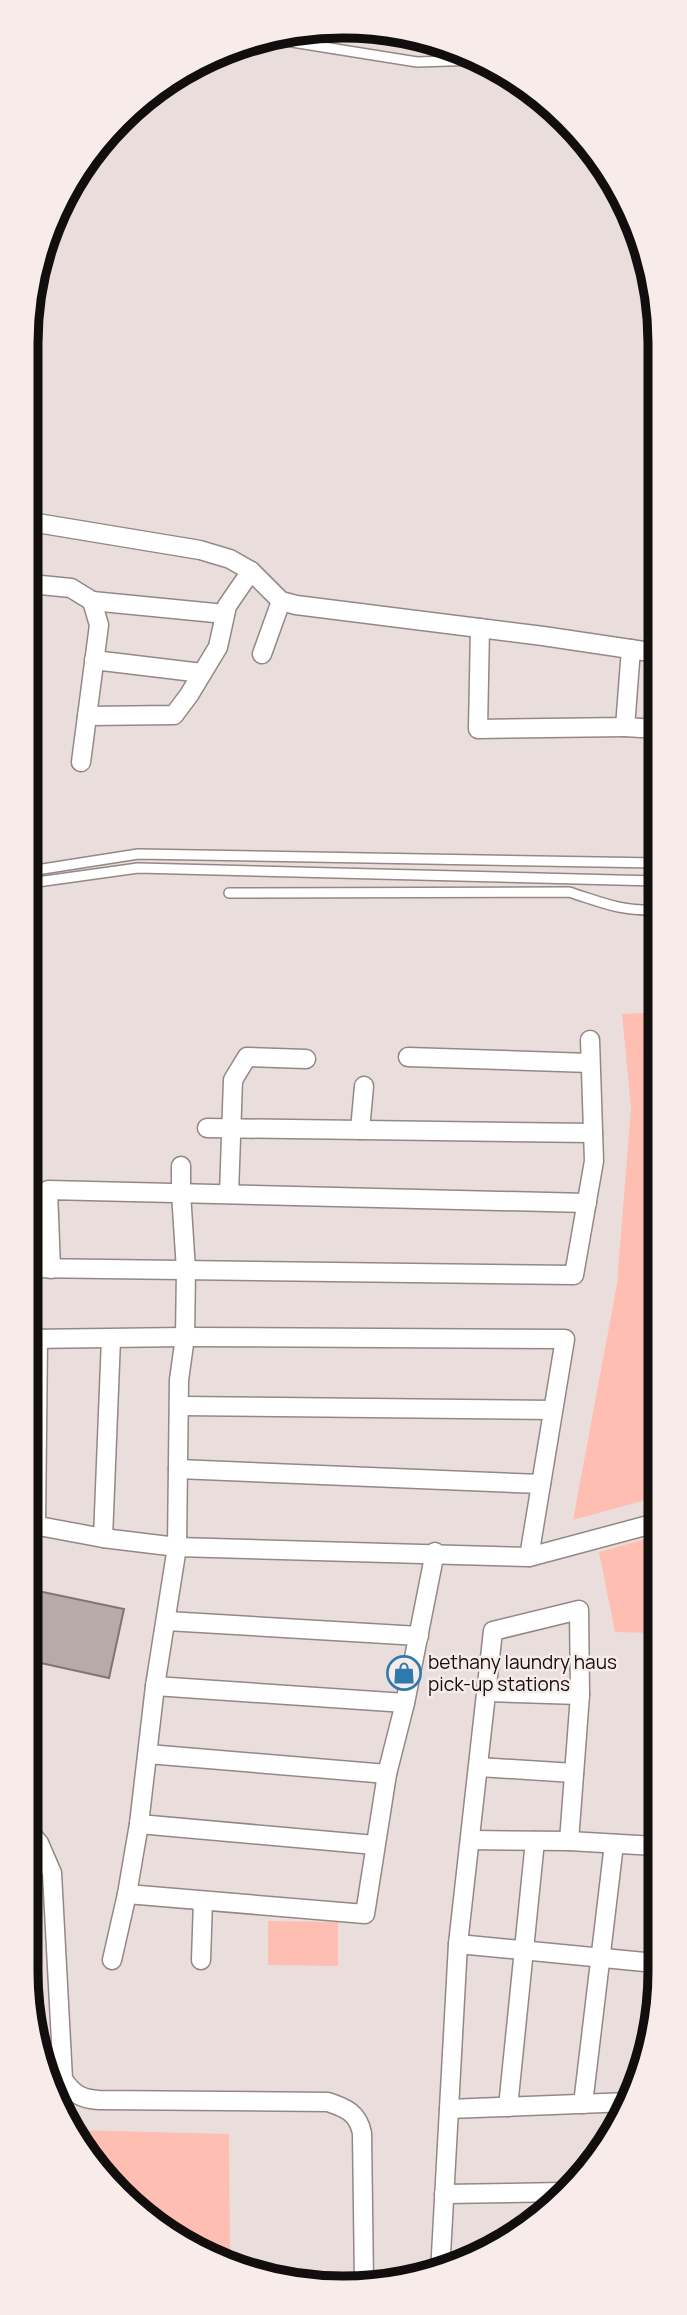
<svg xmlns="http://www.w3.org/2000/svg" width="687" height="2315" viewBox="0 0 687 2315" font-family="Manrope,sans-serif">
<rect width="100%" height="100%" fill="#eadedc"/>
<g fill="#febeb1">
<path d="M657,1012L656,1497L573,1520L617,1284L631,1108L622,1014Z"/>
<path d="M656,1536L655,1633L615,1632L599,1552Z"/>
<path d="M27,1868L34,1876L36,2020L26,1971Z"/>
<path d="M268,1921L338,1922V1966L268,1965Z"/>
<path d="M73,2130L229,2134L230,2263L203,2256L105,2181Z"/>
</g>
<path fill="#b6aba9" stroke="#7f7573" stroke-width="2" d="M38,1591L124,1609L109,1678L27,1660Z"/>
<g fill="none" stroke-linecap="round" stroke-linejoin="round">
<g stroke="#938886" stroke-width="12">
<g id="service">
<path d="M267,38L417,62L479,60"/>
<path d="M30,871L138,854L657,863"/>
<path d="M30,883L138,868L657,881"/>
<path d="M229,893L569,892C604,903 619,911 657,910"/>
</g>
</g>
<g stroke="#938886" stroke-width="21">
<g id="minor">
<path d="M31,522L200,550L230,559L251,571L281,601L296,605L543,636L657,653"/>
<path d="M31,584L71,588L92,601L99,625L81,762"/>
<path d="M92,601L225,614"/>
<path d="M480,628L478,729L625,727L631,649"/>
<path d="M262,654L281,601"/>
<path d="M94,660L202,673"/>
<path d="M87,716L174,715L189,695L218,647L227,606L251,571"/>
<path d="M625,727L657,729"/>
<path d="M408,1057L590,1063"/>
<path d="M207,1128L593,1133"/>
<path d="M360,1130L364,1086"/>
<path d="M229,1194L233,1080L247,1057L306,1059"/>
<path d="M29,1268L574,1275L594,1161L590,1040"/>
<path d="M51,1269L48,1190L587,1203"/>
<path d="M29,1339L185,1337L565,1339L529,1557"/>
<path d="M181,1406L553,1410"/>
<path d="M178,1469L541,1484"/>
<path d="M28,1524L103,1538L177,1547L529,1557L656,1523"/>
<path d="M36,1525L38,1339"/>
<path d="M103,1538L111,1339"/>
<path d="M167,1621L419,1636"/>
<path d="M155,1686L405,1703"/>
<path d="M488,1692L580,1695"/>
<path d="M148,1754L387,1774"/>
<path d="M479,1767L574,1773"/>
<path d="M139,1824L375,1845"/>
<path d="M27,1829L39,1843L52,1873L63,2079C73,2094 81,2099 99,2100L328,2102C346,2108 358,2113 362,2133L364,2283"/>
<path d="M470,1840L569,1841L655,1846"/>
<path d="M127,1894L365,1914L387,1774L405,1703L435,1552"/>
<path d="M458,1944L655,1963"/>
<path d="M112,1960L127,1894L139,1824L155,1686L177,1547L179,1380L185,1337L186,1270L181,1193V1166"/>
<path d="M201,1960L203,1901"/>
<path d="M583,2104L614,1844"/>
<path d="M508,2107L535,1841"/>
<path d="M449,2109L629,2102"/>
<path d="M444,2194L564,2192"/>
<path d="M440,2273L458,1944L493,1631L579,1610L580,1695L569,1841"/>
</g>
</g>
<use href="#service" stroke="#fff" stroke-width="9"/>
<use href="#minor" stroke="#fff" stroke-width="18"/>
</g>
<defs>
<g id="shop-ring" transform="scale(1.75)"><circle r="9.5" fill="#f7ece9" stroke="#2e7aad" stroke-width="1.5"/><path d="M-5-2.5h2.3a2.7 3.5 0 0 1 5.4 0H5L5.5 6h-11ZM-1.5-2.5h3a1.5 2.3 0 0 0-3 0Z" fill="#2e7aad"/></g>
</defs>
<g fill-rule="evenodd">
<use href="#shop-ring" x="404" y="1673"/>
</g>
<g text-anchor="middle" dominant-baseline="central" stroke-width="5" stroke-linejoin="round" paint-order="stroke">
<g font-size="19" fill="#120e0d" stroke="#f7ece9" text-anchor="start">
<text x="428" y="1662">bethany laundry haus<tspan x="428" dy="22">pick-up stations</tspan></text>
</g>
</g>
<path d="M0 0H687V2315H0ZM343 38H343A305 305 0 0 1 648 343V1971A305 305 0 0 1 343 2276H343A305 305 0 0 1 38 1971V343A305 305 0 0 1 343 38Z" fill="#f7ece9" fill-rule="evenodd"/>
<path fill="none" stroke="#120e0d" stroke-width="9" d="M343 38H343A305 305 0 0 1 648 343V1971A305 305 0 0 1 343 2276H343A305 305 0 0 1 38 1971V343A305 305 0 0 1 343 38Z"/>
</svg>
